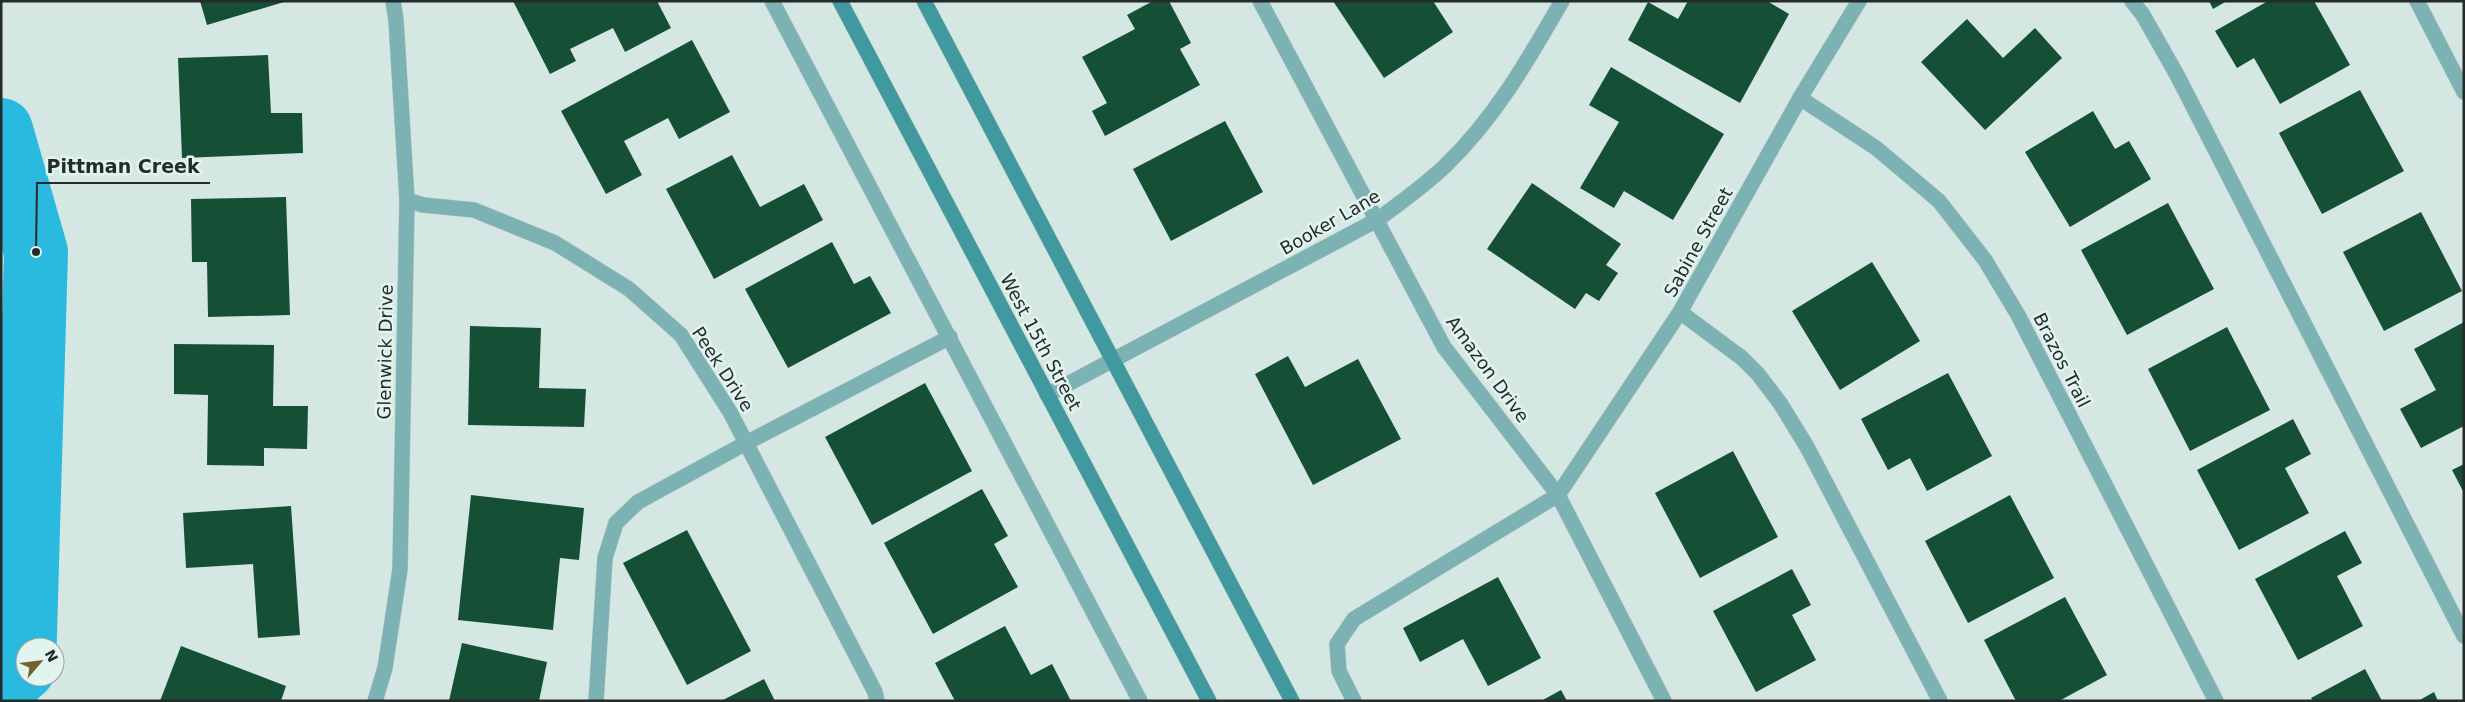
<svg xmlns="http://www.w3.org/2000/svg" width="2465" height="702" viewBox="0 0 2465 702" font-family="'DejaVu Sans',sans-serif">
<rect width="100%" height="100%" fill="#d4e7e2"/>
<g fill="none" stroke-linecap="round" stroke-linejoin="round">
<path stroke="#2bbadf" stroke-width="64" d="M1,130L36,252L24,668L1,689"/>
</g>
<g fill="#155036">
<path d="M200,1H284V2L207,25Z"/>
<path d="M513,1H657L671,28L625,52L613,28L570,49L576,61L550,74Z"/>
<path d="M1153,1H1169L1191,43L1180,49L1200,85L1105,136L1092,111L1107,103L1082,57L1135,29L1127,15Z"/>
<path d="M1333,1H1433L1453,32L1384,78Z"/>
<path d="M1688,1H1767L1789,14L1740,103L1628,40L1648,2L1678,19Z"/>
<path d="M2209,1H2227L2213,9Z"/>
<path d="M2268,1H2314L2350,65L2280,104L2254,58L2237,68L2215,31Z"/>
<path d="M1967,19L2003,58L2035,28L2062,58L1985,130L1921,62Z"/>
<path d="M692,40L730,112L679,139L668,118L624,141L642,175L606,194L561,111Z"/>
<path d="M268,55L271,113H302L303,153L182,158L178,58Z"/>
<path d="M1611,67L1724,134L1673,220L1624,191L1614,208L1580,188L1619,122L1589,105Z"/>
<path d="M2360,90L2404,171L2322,214L2279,133Z"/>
<path d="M2093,111L2115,149L2129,141L2151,179L2070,227L2025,152Z"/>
<path d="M1225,121L1263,192L1171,241L1133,169Z"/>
<path d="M732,155L760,207L804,184L823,220L714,279L666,189Z"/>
<path d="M1532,183L1621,244L1606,265L1618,273L1599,301L1586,293L1575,309L1487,249Z"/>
<path d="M286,197L290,315L208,317L207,262H192L191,199Z"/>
<path d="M2168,203L2214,289L2127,335L2081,250Z"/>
<path d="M2421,212L2462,291L2384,331L2343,252Z"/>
<path d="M832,242L854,284L870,276L891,313L788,368L745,289Z"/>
<path d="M1872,262L1920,341L1840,390L1792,311Z"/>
<path d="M2464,322V426L2421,448L2400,409L2436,390L2414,349Z"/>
<path d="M470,326L541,328L539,388L586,389L584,427L468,425Z"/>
<path d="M2227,327L2270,410L2190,451L2148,369Z"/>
<path d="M174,344L274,345L273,406H308L307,449L264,448V466L207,465L208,395L174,394Z"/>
<path d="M1288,356L1305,387L1358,359L1401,439L1313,485L1255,374Z"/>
<path d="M1948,373L1992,456L1927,491L1910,458L1888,470L1861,419Z"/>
<path d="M925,383L972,471L872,525L825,437Z"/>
<path d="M2293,419L2311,454L2285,468L2309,513L2239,550L2197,470Z"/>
<path d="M1733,451L1778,537L1700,578L1655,493Z"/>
<path d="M2464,464V493L2452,470Z"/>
<path d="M982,489L1008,536L994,544L1018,587L933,634L884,543Z"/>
<path d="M471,495L584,508L579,560L560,558L553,630L458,620Z"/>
<path d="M2010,495L2054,578L1968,623L1925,541Z"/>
<path d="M291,506L300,635L258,638L253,564L186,568L183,513Z"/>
<path d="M687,530L751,651L687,685L623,563Z"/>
<path d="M2345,531L2362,563L2337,576L2363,626L2298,660L2255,579Z"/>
<path d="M1792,569L1811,605L1792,615L1816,660L1756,692L1713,611Z"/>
<path d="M1498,577L1541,658L1488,686L1463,639L1420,662L1403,628Z"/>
<path d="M2065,597L2107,675L2059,701H2016L1984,640Z"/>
<path d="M1005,626L1031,675L1052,664L1071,701H955L935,663Z"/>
<path d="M462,643L547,662L539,701H449Z"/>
<path d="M181,646L286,686L281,701H160Z"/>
<path d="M2365,669L2382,701H2313L2311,698Z"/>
<path d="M764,679L775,701H721Z"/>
<path d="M1561,690L1567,701H1541Z"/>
<path d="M2434,692L2438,701H2418Z"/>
</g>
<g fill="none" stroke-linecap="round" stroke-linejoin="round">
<g stroke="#b4c5c1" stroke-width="16">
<g id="service">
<path d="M772,1L1140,701"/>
<path d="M2132,1L2143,15L2177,75L2464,636"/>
<path d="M1680,312L1742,358L1758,374L1780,403L1807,447L1940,701"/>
<path d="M596,701L605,558L616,523L638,502L746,443L950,337"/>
<path d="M1354,701L1339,671L1337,644L1354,619L1558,495"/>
</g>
</g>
<g stroke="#b4c5c1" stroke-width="16">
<g id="minor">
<path d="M1260,1L1444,347L1558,495L1664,701"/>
<path d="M2417,1L2464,92"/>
<path d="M1800,98L1876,148L1939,201L1985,260L2018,315L2216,701"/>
<path d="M407,200L423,205L474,210L555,243L629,289L681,335L730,412L875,692L877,701"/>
<path d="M1047,395L1377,220C1400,203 1424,186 1445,166C1495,118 1528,60 1562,1"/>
<path d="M1558,495L1680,312L1800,98L1859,1"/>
<path d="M375,701L385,668L400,569L407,200L396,20L393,1"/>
</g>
</g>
<g stroke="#b4c5c1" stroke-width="16">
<g id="secondary">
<path d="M840,1L1209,701"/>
<path d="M924,1L1292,701"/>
</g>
</g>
<use href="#service" stroke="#7cb2b4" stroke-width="15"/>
<use href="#minor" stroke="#7cb2b4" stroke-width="15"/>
<use href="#secondary" stroke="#3f999e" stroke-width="15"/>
</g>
<g text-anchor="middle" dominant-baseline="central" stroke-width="5" stroke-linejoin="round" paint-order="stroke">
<g font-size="18" fill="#242b2a" stroke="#e1f4f0">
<text transform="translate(1330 222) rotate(-30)">Booker Lane</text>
<text transform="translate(1698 242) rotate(-61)">Sabine Street</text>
<text transform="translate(1041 342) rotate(62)">West 15th Street</text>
<text transform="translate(385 352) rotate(-89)">Glenwick Drive</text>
<text transform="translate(2062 360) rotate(63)">Brazos Trail</text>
<text transform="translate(723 369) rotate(57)">Peek Drive</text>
<text transform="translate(1488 369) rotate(54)">Amazon Drive</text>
</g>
</g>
<path fill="none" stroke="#242b2a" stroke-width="2" d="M36 252L37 183H210"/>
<circle fill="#242b2a" stroke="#e1f4f0" stroke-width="2" cx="36" cy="252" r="5"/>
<g font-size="19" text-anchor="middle" font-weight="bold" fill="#242b2a" stroke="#e1f4f0" stroke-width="5" stroke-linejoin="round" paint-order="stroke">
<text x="123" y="173">Pittman Creek</text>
</g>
<rect width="2465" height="702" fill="none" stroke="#242b2a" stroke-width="5"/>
<g transform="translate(40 662) rotate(62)"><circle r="24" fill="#e1f4f0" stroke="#95a4a1"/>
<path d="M0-4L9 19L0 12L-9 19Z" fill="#785e30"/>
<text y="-8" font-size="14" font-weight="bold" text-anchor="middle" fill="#242b2a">N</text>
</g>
</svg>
